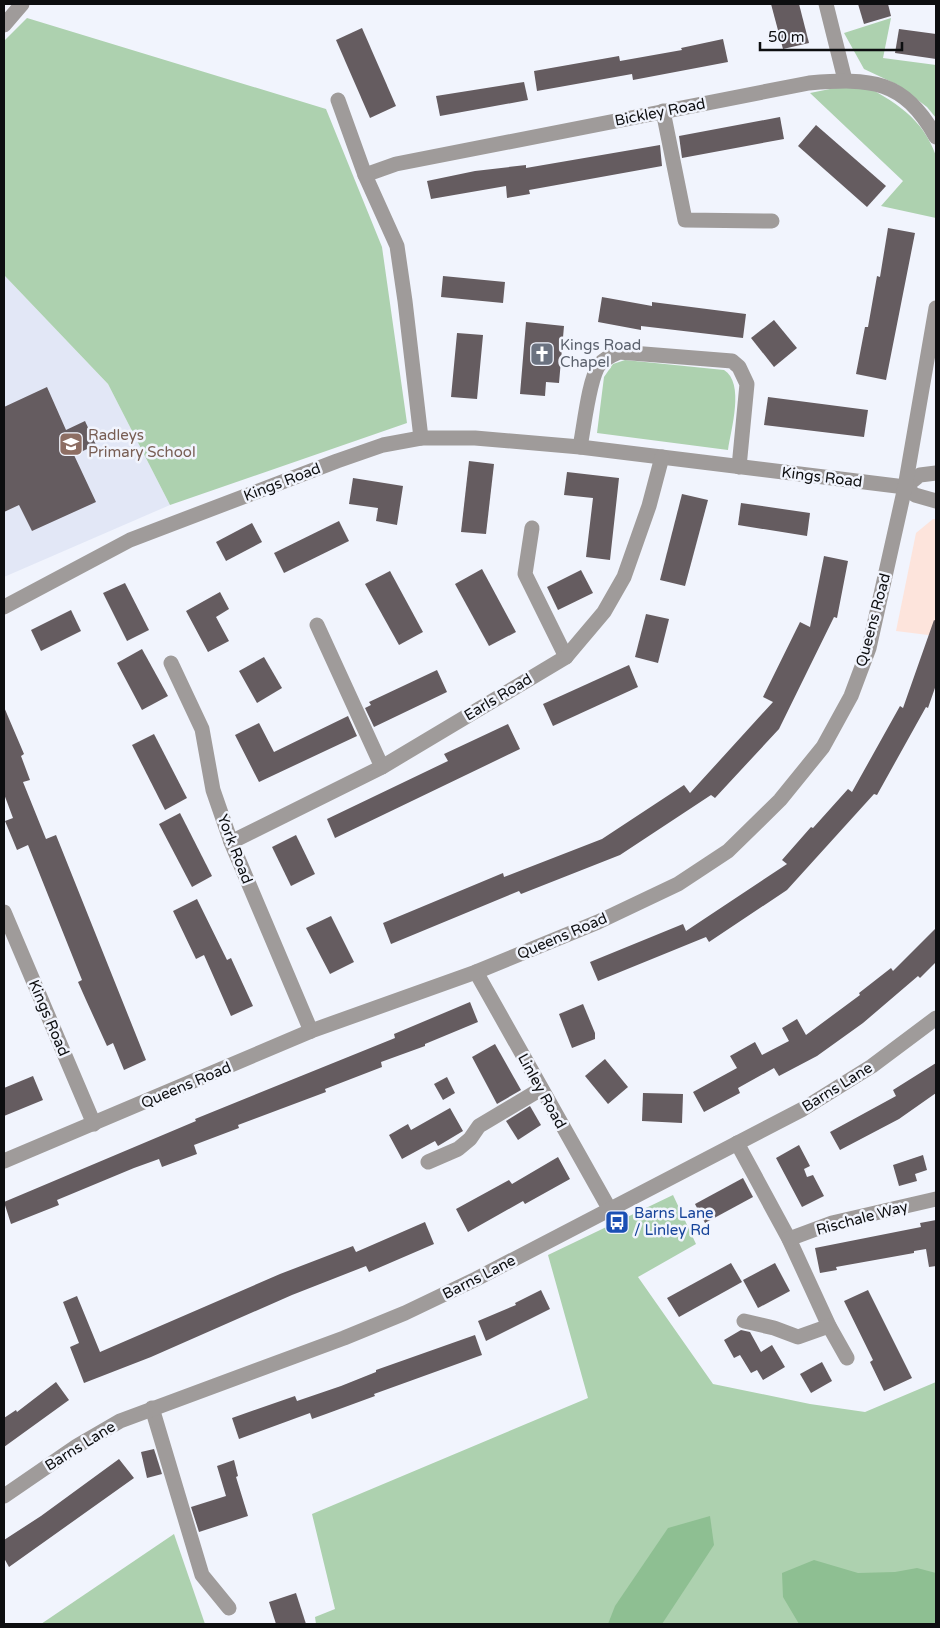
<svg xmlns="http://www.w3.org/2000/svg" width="940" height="1628" viewBox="0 0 940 1628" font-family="'Varela Round',sans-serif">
<rect width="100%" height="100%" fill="#f1f4fd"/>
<path fill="#fde4dc" d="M933,519H936V636L896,631L916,533Z"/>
<path fill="#e2e7f6" d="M4,275L108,384L170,505L4,577Z"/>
<g fill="#add1af">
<path d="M27,18L326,109L382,247L407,423L170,505L108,384L4,275V41Z"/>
<path d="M891,18L883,58L936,65V118L927,107L898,85L864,69L844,33Z"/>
<path d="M860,83C894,101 923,118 936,156V218L881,206L903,181L810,93Z"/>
<path d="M625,360L724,370C745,383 731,429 728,450L597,433L604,377L613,364Z"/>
<path d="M673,1195L696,1244L638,1277L713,1384L810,1404L865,1412L936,1382V1624H316L315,1617L335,1609L312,1514L588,1398L548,1255Z"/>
<path d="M174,1534L205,1624H41Z"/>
</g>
<g fill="#8ebf92">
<path d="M710,1516L714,1545L662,1624H608L615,1606L668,1528Z"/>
<path d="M814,1560L858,1573L895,1572L917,1568L936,1573V1624H799L783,1597L782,1573Z"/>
</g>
<g fill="#655c60">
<path d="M771,4H799L809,43L783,49Z"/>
<path d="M858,4H888L891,16L864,24Z"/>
<path d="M362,28L396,106L370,118L336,40Z"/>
<path d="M899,29L936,34V59L895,53Z"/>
<path d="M723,39L728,62L633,80L632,74L537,91L534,71L619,56L620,61L682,50L681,48Z"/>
<path d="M524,82L528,100L440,116L436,96Z"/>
<path d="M780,117L784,139L682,158L679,136Z"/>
<path d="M816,125L886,186L867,207L798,146Z"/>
<path d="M660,145L662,166L529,190L530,194L507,198L506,186L431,199L427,181L475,171L526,165V168Z"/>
<path d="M888,228L915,233L886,380L856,374L865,327H868L877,276L880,277Z"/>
<path d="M443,276L505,282L503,303L441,297Z"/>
<path d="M602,297L652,306V302L746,314L743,338L641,326V330L598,322Z"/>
<path d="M774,320L797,348L774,367L751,338Z"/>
<path d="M526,322L564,326L559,383L546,382L545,396L520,394Z"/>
<path d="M457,333L483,335L477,399L451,397Z"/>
<path d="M47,387L66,430L85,421L96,445L74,455L96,502L32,531L19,505L4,512V407Z"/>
<path d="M768,397L868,410L864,437L764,425Z"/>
<path d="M469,461L494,464L486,534L461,532Z"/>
<path d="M567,472L619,478L610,560L586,557L593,498L564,495Z"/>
<path d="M353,478L403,486L397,525L376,521L378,508L349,504Z"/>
<path d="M682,494L708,500L685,586L660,580Z"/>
<path d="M741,503L810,513L807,536L738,525Z"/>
<path d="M339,521L349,541L284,573L274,553Z"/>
<path d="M252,523L262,542L226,561L216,542Z"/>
<path d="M824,556L848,561L837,618L834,617L779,729L715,798L711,795L620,855L521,894L519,891L391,944L383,923L503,873L504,877L602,839L684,785L690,793L773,702L763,697L800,622L810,627Z"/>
<path d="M482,569L516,632L489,646L455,584Z"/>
<path d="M581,570L593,593L558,610L547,587Z"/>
<path d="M390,571L423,632L399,645L365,584Z"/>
<path d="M125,583L149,630L127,641L103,593Z"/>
<path d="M220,592L229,609L216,617L229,641L208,652L186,611Z"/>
<path d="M71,610L81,631L41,651L31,630Z"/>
<path d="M646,614L669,619L658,663L635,657Z"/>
<path d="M934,620L936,621V685L928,708L926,707L877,795L874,794L787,890L709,942L706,937L598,981L590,962L683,924L686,931L787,864L782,860L811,827L813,828L848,789L852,792L900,706L903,708Z"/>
<path d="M142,649L168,696L142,710L117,663Z"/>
<path d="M264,657L282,688L257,703L239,671Z"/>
<path d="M629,665L638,687L553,726L543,704Z"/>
<path d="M437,670L447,692L374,727L365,708L371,705L369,702Z"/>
<path d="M4,707L24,754L21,756L30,780L23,782L46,839L56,835L146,1060L124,1070L113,1043L107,1046L86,1000L78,982L82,980L28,845L17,850L5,821L13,818L4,794Z"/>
<path d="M348,716L357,736L259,782L235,735L259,723L274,752Z"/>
<path d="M508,724L520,749L335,838L327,819L448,761L444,754Z"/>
<path d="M154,734L187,798L165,810L132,745Z"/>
<path d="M180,813L212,876L192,887L159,824Z"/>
<path d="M296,835L315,874L291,886L272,847Z"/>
<path d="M197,899L227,960L231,958L253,1006L231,1016L204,955L196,959L173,911Z"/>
<path d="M331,916L354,962L330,974L306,928Z"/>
<path d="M936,928V962L920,978L918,976L863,1023L817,1056L779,1076L774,1068L738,1088L740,1093L704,1112L693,1092L737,1068L730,1056L755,1042L762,1055L789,1041L782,1028L797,1019L806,1035L860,995L859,993L891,968L893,971Z"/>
<path d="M470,1002L478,1022L425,1044V1046L381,1062L382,1067L325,1089L326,1092L238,1125L239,1128L194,1145L197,1154L162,1167L159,1159L134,1168L57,1200L59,1205L11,1224L4,1202L196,1121L195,1119L395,1038L394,1034Z"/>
<path d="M583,1004L595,1033V1039L572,1048L559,1014Z"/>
<path d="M495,1044L521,1090L497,1104L472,1057Z"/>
<path d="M605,1059L628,1087L608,1104L585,1076Z"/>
<path d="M936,1063V1093L899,1119L840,1150L830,1132L896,1096L893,1090Z"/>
<path d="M33,1076L43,1100L4,1116V1088Z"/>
<path d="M447,1077L455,1093L443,1100L434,1084Z"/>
<path d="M643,1093L683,1094L682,1123L642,1121Z"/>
<path d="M530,1106L541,1125L518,1140L506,1121Z"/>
<path d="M450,1108L463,1131L438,1146L435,1141L402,1159L389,1135L408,1124L411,1130Z"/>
<path d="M799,1145L810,1166L804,1169L807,1177L813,1175L824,1196L802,1207L776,1158Z"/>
<path d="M923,1155L927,1170L915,1174L917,1181L899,1186L893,1165Z"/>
<path d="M558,1157L570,1179L525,1204L523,1201L468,1232L456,1209L509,1180L512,1184Z"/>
<path d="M743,1178L753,1197L705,1223L695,1204Z"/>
<path d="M936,1220V1266L929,1267L926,1249L914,1251V1253L836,1267L837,1270L820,1273L815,1248L921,1227L920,1223Z"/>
<path d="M425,1222L434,1244L369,1272L366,1266L292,1295L151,1357L84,1383L70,1347L79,1343L63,1302L77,1296L100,1352L280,1274L353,1246L356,1252Z"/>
<path d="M731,1263L742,1282L679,1317L667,1298Z"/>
<path d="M775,1263L790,1291L758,1308L743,1280Z"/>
<path d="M541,1290L550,1309L486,1341L478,1321L516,1305L515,1303Z"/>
<path d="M868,1290L912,1378L884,1391L870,1362L873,1360L844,1301Z"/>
<path d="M741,1330L750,1332L761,1352L772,1345L785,1367L763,1380L757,1370L751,1373L740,1355L734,1358L724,1340Z"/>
<path d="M475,1335L482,1355L374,1394L375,1396L326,1414L312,1419L310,1413L239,1439L232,1418L295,1396L297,1401L341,1386L376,1372V1370Z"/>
<path d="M822,1362L832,1381L811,1393L800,1374Z"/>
<path d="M56,1382L69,1400L4,1447V1418L16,1410L17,1412Z"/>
<path d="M154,1449L162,1474L147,1478L141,1452Z"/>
<path d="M119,1459L134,1478L9,1567L4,1558V1540L41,1516Z"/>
<path d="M234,1460L238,1476L236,1477L248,1516L199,1532L191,1507L226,1496L217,1466Z"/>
<path d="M296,1593L306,1624H276L269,1602Z"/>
</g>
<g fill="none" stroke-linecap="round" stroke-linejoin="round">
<g stroke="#9f9b9a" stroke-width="15">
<path d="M826,4L845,80"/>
<path d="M4,25L22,4"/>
<path d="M338,100L365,175L397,246L405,301L421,438"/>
<path d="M663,111L685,220L772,221"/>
<path d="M365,175L396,164L809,83C871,78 903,79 936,137"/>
<path d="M580,447C584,427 589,379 599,365C604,359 612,355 619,352L732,361L739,367L747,384L739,467"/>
<path d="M905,487L920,475L936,473"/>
<path d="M532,528L525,574L566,657"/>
<path d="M4,607L130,540L337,461L383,445L421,438H475L580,447L905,487L915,495L936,501"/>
<path d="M317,625L382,767"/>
<path d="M171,663L202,729L213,790L231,842L311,1031"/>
<path d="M231,842L382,767L566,657L604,612L624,577L649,506L662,457"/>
<path d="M4,912L94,1124"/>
<path d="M476,972L610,1210"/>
<path d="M737,1143L789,1239L829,1326L847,1358"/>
<path d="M4,1161L311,1031L476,972L598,922L678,884L728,851L780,800L823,747L851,696L869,648L905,487L936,308"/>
<path d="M428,1162L458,1149L470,1139L479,1126L541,1089"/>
<path d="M789,1239L832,1223L936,1199"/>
<path d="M744,1321L774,1328L798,1337L829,1326"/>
<path d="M152,1408L202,1575L229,1608"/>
<path d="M4,1496L77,1446L120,1421L344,1338L405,1313L476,1279L803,1109L872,1066L936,1018"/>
</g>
</g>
<defs>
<g id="church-square" transform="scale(1.25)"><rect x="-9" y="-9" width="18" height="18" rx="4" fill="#6b7280" stroke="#f1f4fd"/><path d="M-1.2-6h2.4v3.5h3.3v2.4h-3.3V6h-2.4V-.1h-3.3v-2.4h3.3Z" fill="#fff"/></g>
<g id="school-square" transform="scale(1.25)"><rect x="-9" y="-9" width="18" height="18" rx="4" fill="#8d6e63" stroke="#f1f4fd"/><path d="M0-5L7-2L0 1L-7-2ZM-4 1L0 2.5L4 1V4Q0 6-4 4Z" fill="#fff"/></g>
<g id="bus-square" transform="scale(1.25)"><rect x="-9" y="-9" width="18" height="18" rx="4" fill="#1a4fb4" stroke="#f1f4fd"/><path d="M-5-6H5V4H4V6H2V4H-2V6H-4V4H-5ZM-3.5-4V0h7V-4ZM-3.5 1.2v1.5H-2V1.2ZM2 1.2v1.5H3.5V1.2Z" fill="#fff"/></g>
</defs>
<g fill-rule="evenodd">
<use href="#church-square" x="542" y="354"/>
<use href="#school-square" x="71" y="444"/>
<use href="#bus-square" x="617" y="1222"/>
</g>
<g text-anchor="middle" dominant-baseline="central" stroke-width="5" stroke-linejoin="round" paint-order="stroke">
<g font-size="15" fill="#0d0e10" stroke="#f1f4fd">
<text transform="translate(660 112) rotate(-11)">Bickley Road</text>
<text transform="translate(822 477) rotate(7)">Kings Road</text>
<text transform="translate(282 482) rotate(-21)">Kings Road</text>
<text transform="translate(873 620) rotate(-75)">Queens Road</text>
<text transform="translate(498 697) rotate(-31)">Earls Road</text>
<text transform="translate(235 849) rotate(69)">York Road</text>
<text transform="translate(562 936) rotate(-23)">Queens Road</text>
<text transform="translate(49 1018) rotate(67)">Kings Road</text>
<text transform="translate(186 1085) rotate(-23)">Queens Road</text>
<text transform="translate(837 1087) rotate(-32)">Barns Lane</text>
<text transform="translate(542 1091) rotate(61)">Linley Road</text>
<text transform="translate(862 1218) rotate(-15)">Rischale Way</text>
<text transform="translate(479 1277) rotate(-27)">Barns Lane</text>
<text transform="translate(80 1446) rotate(-32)">Barns Lane</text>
</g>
<g font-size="15" fill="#5b616d" stroke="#f1f4fd" text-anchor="start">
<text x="560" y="345">Kings Road<tspan x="560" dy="17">Chapel</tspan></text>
</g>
<g font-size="15" fill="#785e54" stroke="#f1f4fd" text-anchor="start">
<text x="88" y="435">Radleys<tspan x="88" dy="17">Primary School</tspan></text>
</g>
<g font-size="15" fill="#164399" stroke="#f1f4fd" text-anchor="start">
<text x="634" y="1213">Barns Lane<tspan x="634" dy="17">/ Linley Rd</tspan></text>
</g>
</g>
<rect width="940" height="1628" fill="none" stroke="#0d0e10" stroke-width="10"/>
<path d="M760 42v8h142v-8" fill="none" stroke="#0d0e10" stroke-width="2.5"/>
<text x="768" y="42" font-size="15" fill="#0d0e10" stroke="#f1f4fd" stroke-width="4" paint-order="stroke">50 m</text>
</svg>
